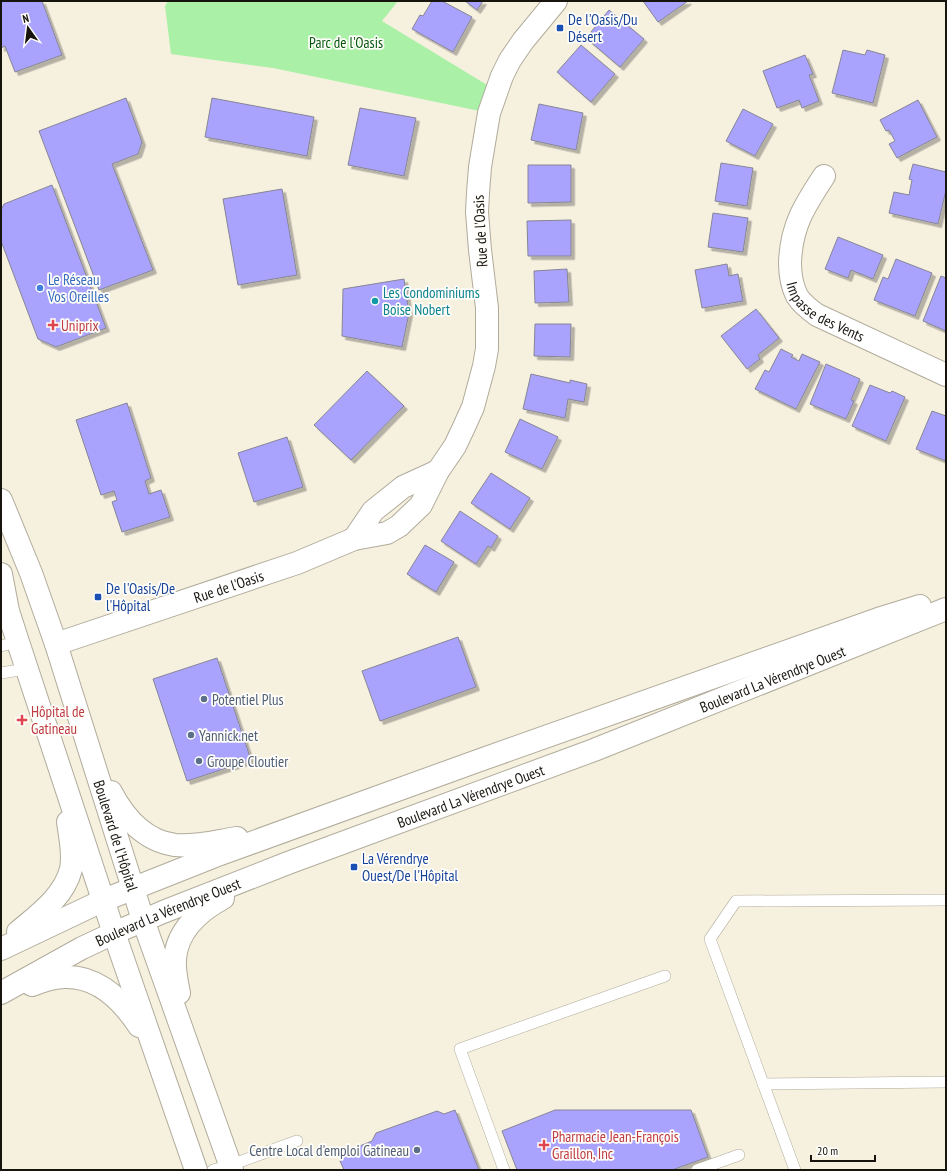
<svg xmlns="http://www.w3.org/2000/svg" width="947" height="1171" viewBox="0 0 947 1171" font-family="'PT Sans Narrow',sans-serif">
<defs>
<filter id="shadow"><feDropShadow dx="3.5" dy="3.5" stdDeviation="0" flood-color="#0004"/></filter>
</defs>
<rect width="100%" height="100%" fill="#f6f0df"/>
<path fill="#aaf1a7" d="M168,1H398L382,21L497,91L489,113L273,68L171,54L165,6Z"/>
<g fill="#aaa3fd" stroke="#868595" filter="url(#shadow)">
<path d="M1,1H42L62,55L15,72L5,46L1,48Z"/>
<path d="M432,1H442L472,17L453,52L412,29L420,15L423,16Z"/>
<path d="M465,1H483L477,10Z"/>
<path d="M643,1H688L658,22Z"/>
<path d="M609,10L644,39L620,67L586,38Z"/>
<path d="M581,45L615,74L591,102L557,72Z"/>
<path d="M843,50L865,55L867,50L885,55L873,103L832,93Z"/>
<path d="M805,55L813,74L809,75L819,101L802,108L799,100L777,108L763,71Z"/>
<path d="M126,98L142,142L138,154L112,164L153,270L99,290L39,131Z"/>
<path d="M212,98L314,117L307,156L205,137Z"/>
<path d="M918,100L937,137L897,158L889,144L895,141L889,130L886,131L880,120Z"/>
<path d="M539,104L583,113L576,150L531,140Z"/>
<path d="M360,108L416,118L404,176L348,165Z"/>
<path d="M743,109L773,124L755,156L726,141Z"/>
<path d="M721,163L753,168L747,206L715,201Z"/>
<path d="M913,164L946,172V190L938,224L889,213L894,192L909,195L912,180L909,179Z"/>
<path d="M528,165H571V202L528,203Z"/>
<path d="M52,185L106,328L56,347L38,339L1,241V210L4,204Z"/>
<path d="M282,189L297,275L238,285L223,199Z"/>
<path d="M713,213L748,218L743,252L708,247Z"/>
<path d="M571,220V256H528L527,221Z"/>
<path d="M838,237L883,255L873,279L851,270L848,278L825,269Z"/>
<path d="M896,259L932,273L915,316L874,300L883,277L888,279Z"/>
<path d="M727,264L729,276L738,274L743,301L702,308L695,270Z"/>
<path d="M567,269L569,302L535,303L534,271Z"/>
<path d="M941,276L946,278V331L923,321Z"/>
<path d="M404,279L409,313L402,347L342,336L343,289Z"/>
<path d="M756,309L779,338L758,355L760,359L747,369L721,336Z"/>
<path d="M535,324H571L570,357L534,356Z"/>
<path d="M781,349L793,355L791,357L799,361L802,354L820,362L796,409L755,389L765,370L769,372Z"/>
<path d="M826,364L860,379L851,400L854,401L846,419L810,404Z"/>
<path d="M367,371L404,406L351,460L314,425Z"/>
<path d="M531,374L570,383V380L587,384L584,402L568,399L565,418L523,409Z"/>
<path d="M870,385L890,393L892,391L905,397L886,441L852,426Z"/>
<path d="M127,403L151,478L145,481L149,494L161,490L170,517L122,532L112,502L117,500L114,491L101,495L76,420Z"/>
<path d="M932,411L946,416V461L916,449Z"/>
<path d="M520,419L558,437L542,469L505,452Z"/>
<path d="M287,437L303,487L254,502L238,453Z"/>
<path d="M491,473L530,498L510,529L471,503Z"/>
<path d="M460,511L498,536L491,548L488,546L476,564L441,541Z"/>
<path d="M425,545L454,562L436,592L407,574Z"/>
<path d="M458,637L476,687L380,721L362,671Z"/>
<path d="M217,658L251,760L187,781L153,679Z"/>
<path d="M455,1110L479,1170H344L340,1161L345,1152L372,1141L376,1133L437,1111L444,1114Z"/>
<path d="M555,1110H691L708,1157L672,1170H517L502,1131Z"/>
</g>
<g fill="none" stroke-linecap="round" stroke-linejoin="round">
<g stroke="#b1ab9b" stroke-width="12">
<g id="lane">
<path d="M1,646L18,642"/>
<path d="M1,673L26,669"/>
<path d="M763,1084L946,1082"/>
<path d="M213,1170L231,1165L297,1141"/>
<path d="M504,1170L460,1049L665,976"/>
<path d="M697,1170L739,1155"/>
<path d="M795,1170L710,939L736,901L946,900"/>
</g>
</g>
<g stroke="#b1ab9b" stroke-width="24">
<g id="street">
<path id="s1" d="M824,176C805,205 791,226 790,263C790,274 792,286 797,296C802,304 810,310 817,315L946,375"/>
<path d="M354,539L373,511L403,487L438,471"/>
<path id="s2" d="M56,644L297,563L354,539L387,533L399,526L421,505L438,471L455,446L464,427L473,407L484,366L487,349V308L480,250L477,212L478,193L480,167L489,113L502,76L510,60L523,41L556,1"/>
</g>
</g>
<g stroke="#b1ab9b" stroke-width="24">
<g id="secondary">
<path id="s3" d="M1,500L31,573L56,644L143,920L232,1170"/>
<path d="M1,574L8,611L18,642L114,933L196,1170"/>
<path d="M111,792C124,817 145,841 175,845C196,847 217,841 237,838"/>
<path d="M18,932C38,915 64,897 71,869C74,854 70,836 68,822"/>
<path d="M1,949L104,900L215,856L483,759L878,619L920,606"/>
<path d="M32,985C42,981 53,977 65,977C98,976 122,1000 139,1026"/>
<path id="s4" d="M1,993L82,948L114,933L163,912L288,863L594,750L946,609"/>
<path d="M179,993C177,983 174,970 175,959C177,931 199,911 223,898"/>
</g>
</g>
<use href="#lane" stroke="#fff" stroke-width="11"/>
<use href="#street" stroke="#fff" stroke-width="22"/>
<use href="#secondary" stroke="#fff" stroke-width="22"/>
</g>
<g fill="#1a4fb4" stroke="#fffefa" stroke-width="1.5">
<rect x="556" y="24" width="8" height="8" rx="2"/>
<rect x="94" y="593" width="8" height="8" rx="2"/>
<rect x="350" y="863" width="8" height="8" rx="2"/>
</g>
<circle fill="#3f7fe0" stroke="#fffefa" stroke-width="1.5" cx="40" cy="288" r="4"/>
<circle fill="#0f9aa8" stroke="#fffefa" stroke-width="1.5" cx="375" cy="301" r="4"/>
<g fill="#e0444e" stroke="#fffefa" stroke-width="1.5">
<path d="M51 319h4v4h4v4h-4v4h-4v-4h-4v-4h4z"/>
<path d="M20 714h4v4h4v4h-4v4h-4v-4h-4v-4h4z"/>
<path d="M542 1139h4v4h4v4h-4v4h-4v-4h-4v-4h4z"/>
</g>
<g fill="#5c6f8a" stroke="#fffefa" stroke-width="1.5">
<circle cx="204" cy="699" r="4"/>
<circle cx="191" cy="735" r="4"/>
<circle cx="199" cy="761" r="4"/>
<circle cx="417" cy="1150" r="4"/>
</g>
<g text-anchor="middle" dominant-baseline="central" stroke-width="3.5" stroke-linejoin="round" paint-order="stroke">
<g font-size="15" fill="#164399" stroke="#fffefa" text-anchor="start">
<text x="568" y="19">De l'Oasis/Du<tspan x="568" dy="17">Désert</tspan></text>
<text x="106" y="588">De l'Oasis/De<tspan x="106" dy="17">l'Hôpital</tspan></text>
<text x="362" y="858">La Vérendrye<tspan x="362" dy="17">Ouest/De l'Hôpital</tspan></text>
</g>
<g font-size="15" fill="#08570f" stroke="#fffefa">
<text x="346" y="42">Parc de l'Oasis</text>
</g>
<g font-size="15" fill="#17140e" stroke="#fffefa">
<text transform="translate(480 231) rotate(-93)">Rue de l'Oasis</text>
<text stroke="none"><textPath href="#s1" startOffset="161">Impasse des Vents</textPath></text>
<text stroke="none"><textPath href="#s2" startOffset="182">Rue de l'Oasis</textPath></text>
<text stroke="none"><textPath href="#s4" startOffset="834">Boulevard La Vérendrye Ouest</textPath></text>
<text stroke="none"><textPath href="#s4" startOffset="510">Boulevard La Vérendrye Ouest</textPath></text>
<text stroke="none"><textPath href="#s3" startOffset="355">Boulevard de l'Hôpital</textPath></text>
<text stroke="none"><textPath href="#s4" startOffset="186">Boulevard La Vérendrye Ouest</textPath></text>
</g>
<g font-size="15" fill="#366cbe" stroke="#fffefa" text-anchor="start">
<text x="48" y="279">Le Réseau<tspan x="48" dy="17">Vos Oreilles</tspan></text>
</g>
<g font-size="15" fill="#0d838f" stroke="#fffefa" text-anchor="start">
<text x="383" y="292">Les Condominiums<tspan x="383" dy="17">Boise Nobert</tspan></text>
</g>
<g font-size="15" fill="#be3a42" stroke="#fffefa" text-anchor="start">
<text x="61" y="325">Uniprix</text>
<text x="31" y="711">Hôpital de<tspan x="31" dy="17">Gatineau</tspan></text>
<text x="552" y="1136">Pharmacie Jean-François<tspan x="552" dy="17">Graillon, Inc</tspan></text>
</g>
<g font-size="15" fill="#4e5e75" stroke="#fffefa" text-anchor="start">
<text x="212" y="699">Potentiel Plus</text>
<text x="199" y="735">Yannick.net</text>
<text x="207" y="761">Groupe Cloutier</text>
<text x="409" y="1150" text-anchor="end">Centre Local d'emploi Gatineau</text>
</g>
</g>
<rect width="947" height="1171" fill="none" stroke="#17140e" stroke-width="4"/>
<g transform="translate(28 28) rotate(346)" stroke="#fffefa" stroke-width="3" paint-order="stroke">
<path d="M0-3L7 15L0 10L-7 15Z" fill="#17140e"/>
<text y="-6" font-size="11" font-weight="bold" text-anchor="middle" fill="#17140e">N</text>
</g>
<path d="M811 1155v6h64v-6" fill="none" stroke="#17140e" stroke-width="2"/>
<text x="817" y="1155" font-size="12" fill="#17140e" stroke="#fffefa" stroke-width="3" paint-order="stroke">20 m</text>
</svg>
